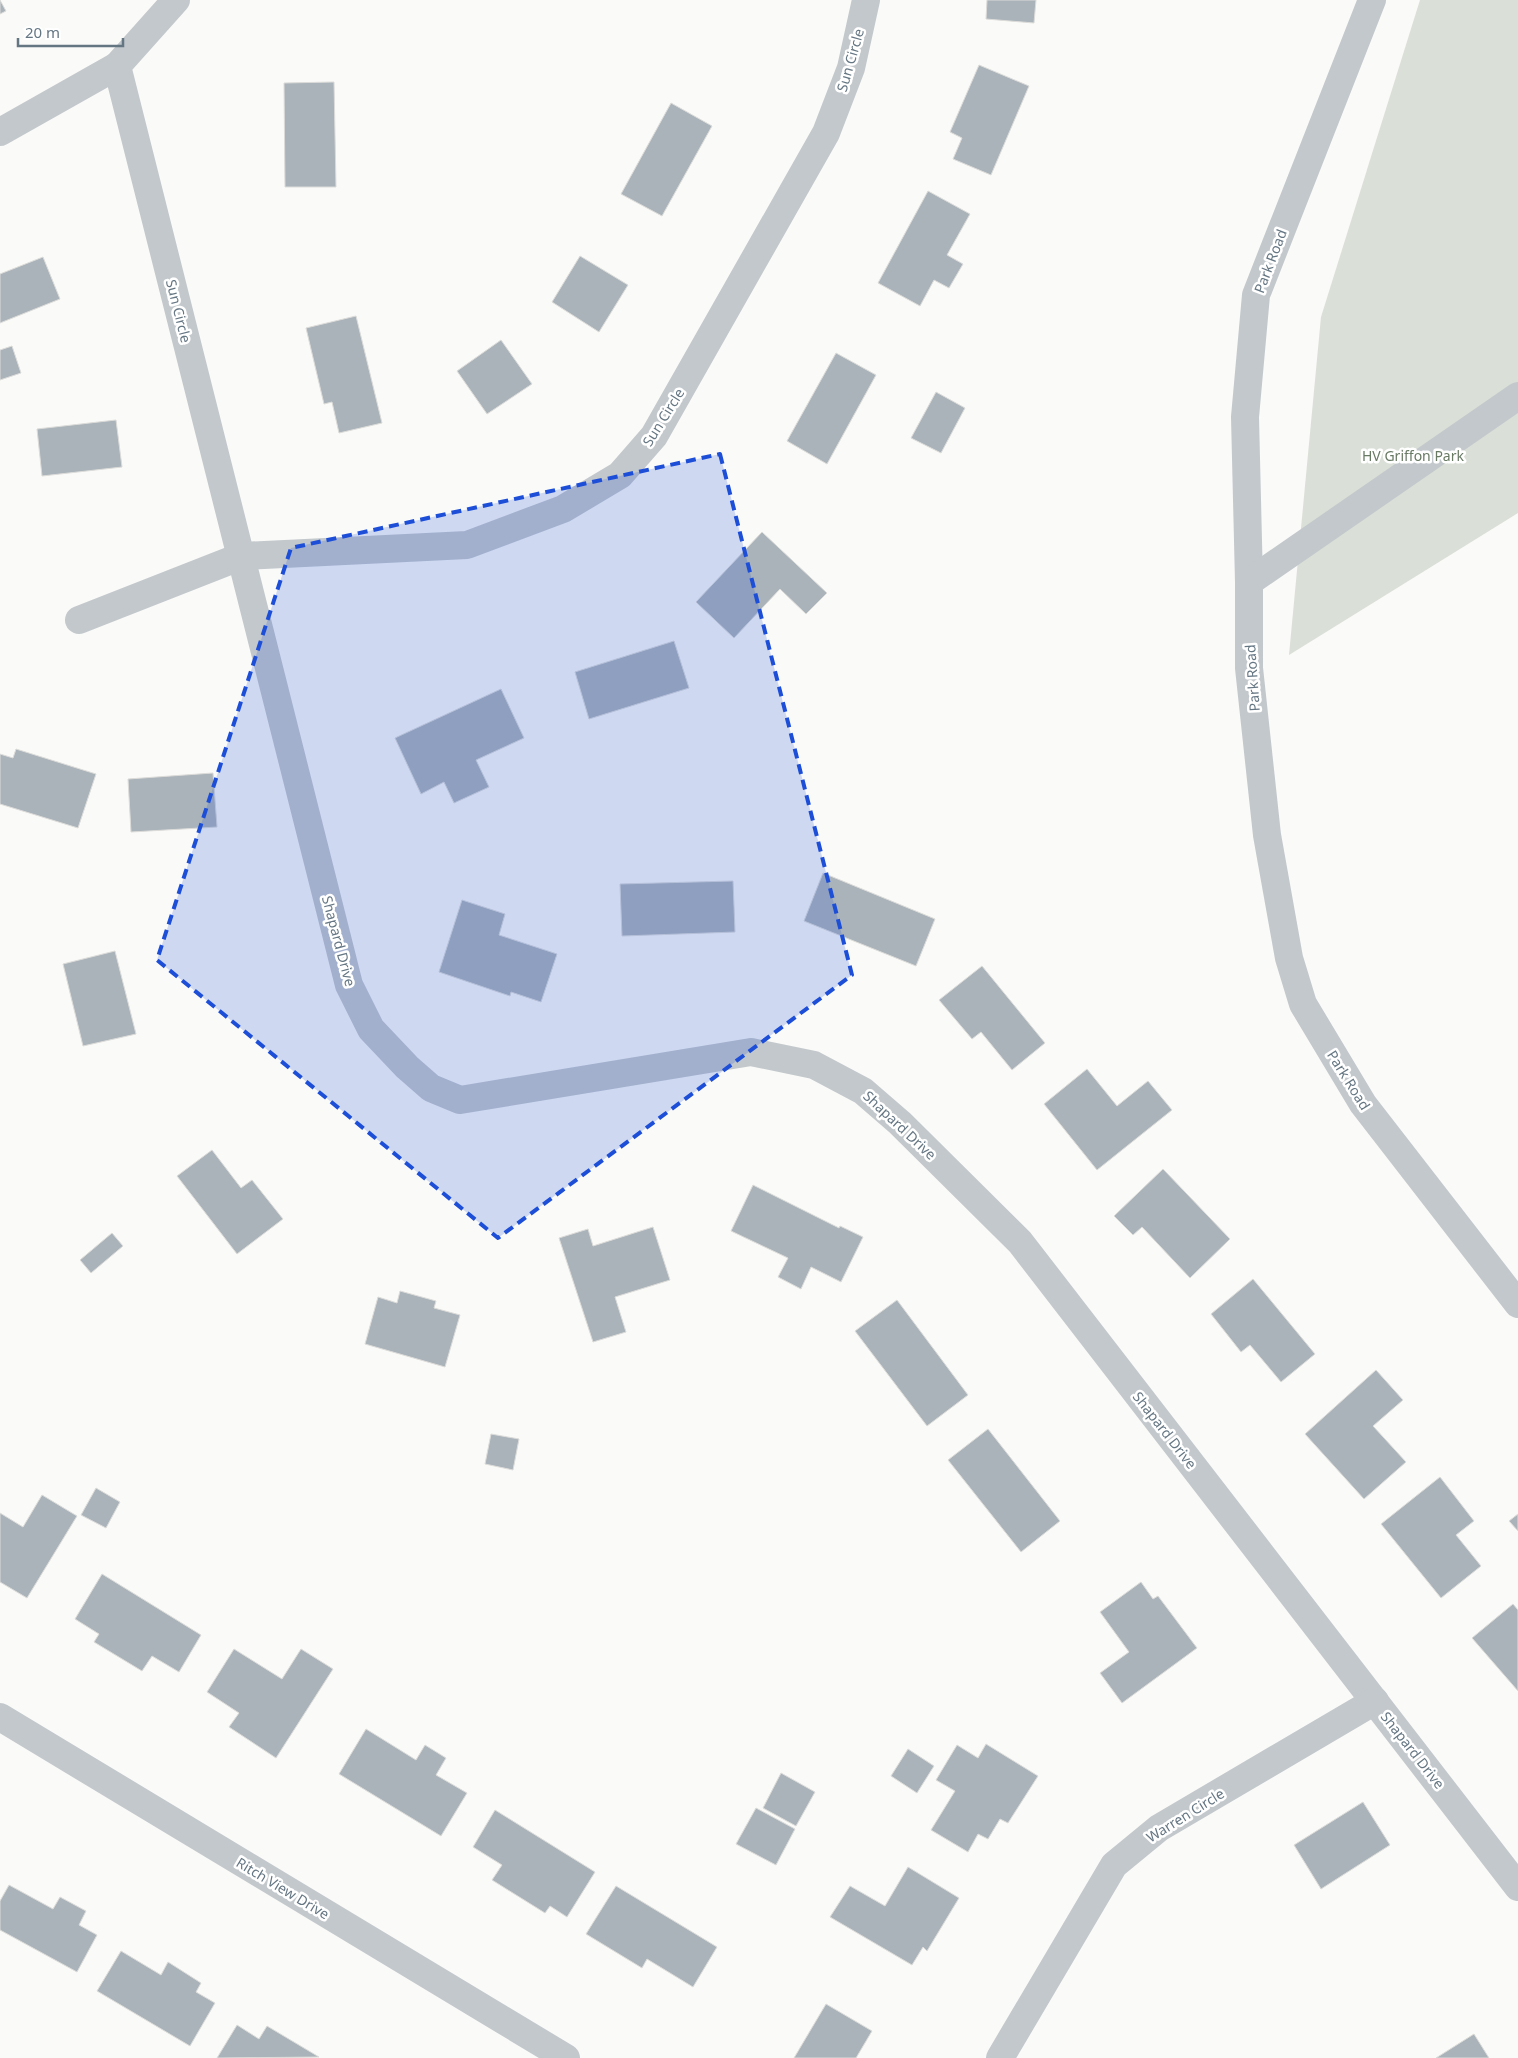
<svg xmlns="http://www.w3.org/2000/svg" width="1518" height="2058" viewBox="0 0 1518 2058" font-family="'Noto Sans',sans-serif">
<rect width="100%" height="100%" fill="#fafaf8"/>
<path fill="#dadfd7" d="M1420,0H1518V513L1289,655L1321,317Z"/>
<g fill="#aab3b9" stroke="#dcdcda">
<path d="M0,0L6,11L0,14Z"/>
<path d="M987,0H1036L1034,23L986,19Z"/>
<path d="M979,65L1029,86L991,175L953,159L962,138L950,132Z"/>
<path d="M334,82L336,187H285L284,83Z"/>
<path d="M671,103L712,126L662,216L621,194Z"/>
<path d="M928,191L970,214L947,255L963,264L949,288L934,280L920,306L878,283Z"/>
<path d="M580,256L628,285L599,332L552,302Z"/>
<path d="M43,257L60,299L0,323V274Z"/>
<path d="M356,316L382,423L339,433L332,402L324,404L306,328Z"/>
<path d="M501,340L532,384L487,414L457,371Z"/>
<path d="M12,346L21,373L0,380V350Z"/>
<path d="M836,353L876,375L827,464L787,441Z"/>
<path d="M936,392L965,408L941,453L911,438Z"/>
<path d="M116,420L122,467L42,476L37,429Z"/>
<path d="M762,532L827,593L806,614L780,589L734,638L696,602Z"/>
<path d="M674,641L689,688L589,719L575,672Z"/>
<path d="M501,689L524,738L476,760L489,787L454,803L444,782L421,794L395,738Z"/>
<path d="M16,749L96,774L78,828L0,804V754L13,758Z"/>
<path d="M213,773L217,827L131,832L128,779Z"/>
<path d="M823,873L935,919L916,966L804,921Z"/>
<path d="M733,881L735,932L622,936L620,884Z"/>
<path d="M462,900L505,914L499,935L557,954L541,1002L511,992L510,996L439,972Z"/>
<path d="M115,951L136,1034L83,1046L63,964Z"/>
<path d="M982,966L1045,1043L1012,1070L981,1032L972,1039L939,1000Z"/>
<path d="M1087,1069L1117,1106L1148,1081L1172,1110L1097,1170L1044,1104Z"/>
<path d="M212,1150L241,1188L252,1180L283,1219L237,1254L177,1176Z"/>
<path d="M1163,1169L1230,1239L1190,1278L1142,1227L1133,1235L1114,1216Z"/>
<path d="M753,1185L839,1228L840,1226L863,1237L841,1282L811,1267L801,1289L778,1277L788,1258L731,1231Z"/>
<path d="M653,1227L670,1280L615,1297L626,1332L593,1342L559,1238L588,1229L593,1246Z"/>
<path d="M112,1233L123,1246L91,1273L80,1260Z"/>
<path d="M1253,1279L1315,1354L1281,1382L1250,1345L1241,1352L1211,1314Z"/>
<path d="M400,1291L436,1301L434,1308L460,1315L445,1367L365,1344L378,1297L397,1303Z"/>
<path d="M897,1300L968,1395L927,1426L855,1331Z"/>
<path d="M1376,1370L1403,1400L1373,1426L1406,1462L1364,1499L1305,1434Z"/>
<path d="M988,1429L1060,1521L1021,1552L948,1460Z"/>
<path d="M491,1434L519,1439L513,1470L485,1464Z"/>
<path d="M1440,1477L1474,1521L1456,1535L1481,1566L1441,1598L1381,1524Z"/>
<path d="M96,1488L120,1502L106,1528L81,1515Z"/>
<path d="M42,1495L77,1516L27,1598L0,1582V1513L23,1527Z"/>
<path d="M1518,1514V1531L1509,1521Z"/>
<path d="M102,1574L201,1635L179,1672L152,1656L142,1671L94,1642L99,1634L75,1619Z"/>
<path d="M1141,1582L1153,1599L1158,1596L1197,1648L1122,1703L1100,1673L1129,1652L1100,1612Z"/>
<path d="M1513,1604L1518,1610V1691L1472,1638Z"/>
<path d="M234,1649L282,1679L301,1649L333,1669L276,1758L229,1727L239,1713L207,1692Z"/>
<path d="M366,1729L416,1760L425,1745L446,1758L436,1775L467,1793L441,1836L339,1774Z"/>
<path d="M986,1744L1038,1776L1008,1823L1000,1819L988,1839L978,1834L968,1852L931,1830L955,1791L936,1780L957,1745L978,1758Z"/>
<path d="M908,1749L934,1766L917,1793L891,1776Z"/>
<path d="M781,1773L815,1792L796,1826L763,1808Z"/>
<path d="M1363,1802L1390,1845L1321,1889L1294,1845Z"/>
<path d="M756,1808L795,1829L776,1865L736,1844Z"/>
<path d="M495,1810L595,1872L567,1917L550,1906L545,1913L492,1880L502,1865L473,1847Z"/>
<path d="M908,1867L959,1898L927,1951L923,1947L912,1965L830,1917L850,1886L885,1906Z"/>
<path d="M9,1885L53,1909L60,1897L86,1911L79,1925L97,1935L77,1972L0,1930V1901Z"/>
<path d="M616,1886L717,1947L693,1987L647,1959L642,1968L586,1934Z"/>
<path d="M121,1951L161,1975L168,1962L201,1983L196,1992L215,2003L190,2046L97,1991Z"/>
<path d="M826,2004L872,2031L856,2058H794Z"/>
<path d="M237,2025L259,2039L267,2026L319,2057L217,2058Z"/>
<path d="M1474,2034L1489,2058H1436Z"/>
</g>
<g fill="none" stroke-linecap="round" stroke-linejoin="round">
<g stroke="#c3c8cc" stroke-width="28">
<path d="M176,0L117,66L349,985L371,1029L407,1067L431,1088L460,1100L751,1052L814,1065L863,1091L900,1123L1020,1242L1518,1887"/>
<path d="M1372,0L1256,295L1245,417L1249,582V668L1267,835L1289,958L1303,1004L1363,1104L1518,1304"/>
<path d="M0,132L117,66"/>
<path d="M1249,582L1518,396"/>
<path d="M79,620L242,556L467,545L563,509L620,475L654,436L826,133L851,68L866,0"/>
<path d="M0,1717L566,2058"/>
<path d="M1000,2058L1114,1865L1159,1828L1375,1701"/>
</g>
</g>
<path fill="#1d4ed8" fill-opacity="0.2" stroke="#1d4ed8" stroke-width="4" stroke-dasharray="10 6" stroke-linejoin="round" d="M720,454L852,975L498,1238L157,960L291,548Z"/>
<g text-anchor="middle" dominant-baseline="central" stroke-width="5" stroke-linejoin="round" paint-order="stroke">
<g font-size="14" fill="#657683" stroke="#fff">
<text transform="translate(850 60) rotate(-74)">Sun Circle</text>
<text transform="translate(1270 261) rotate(-69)">Park Road</text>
<text transform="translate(179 311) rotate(76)">Sun Circle</text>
<text transform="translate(663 417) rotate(-58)">Sun Circle</text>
<text transform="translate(1252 678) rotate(-94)">Park Road</text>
<text transform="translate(339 941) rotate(75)">Shapard Drive</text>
<text transform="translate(1349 1080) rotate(58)">Park Road</text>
<text transform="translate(900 1125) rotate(43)">Shapard Drive</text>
<text transform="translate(1165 1430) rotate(52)">Shapard Drive</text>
<text transform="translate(1413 1750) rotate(52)">Shapard Drive</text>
<text transform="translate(1185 1815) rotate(-32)">Warren Circle</text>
<text transform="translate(283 1888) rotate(31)">Ritch View Drive</text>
</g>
<g font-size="14" fill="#687a64" stroke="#fff">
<text x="1413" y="455">HV Griffon Park</text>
</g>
</g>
<path d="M18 38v8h105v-8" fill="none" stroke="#657683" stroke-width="2.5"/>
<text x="25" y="38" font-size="15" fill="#657683" stroke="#ffffff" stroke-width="4" paint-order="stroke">20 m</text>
</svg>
